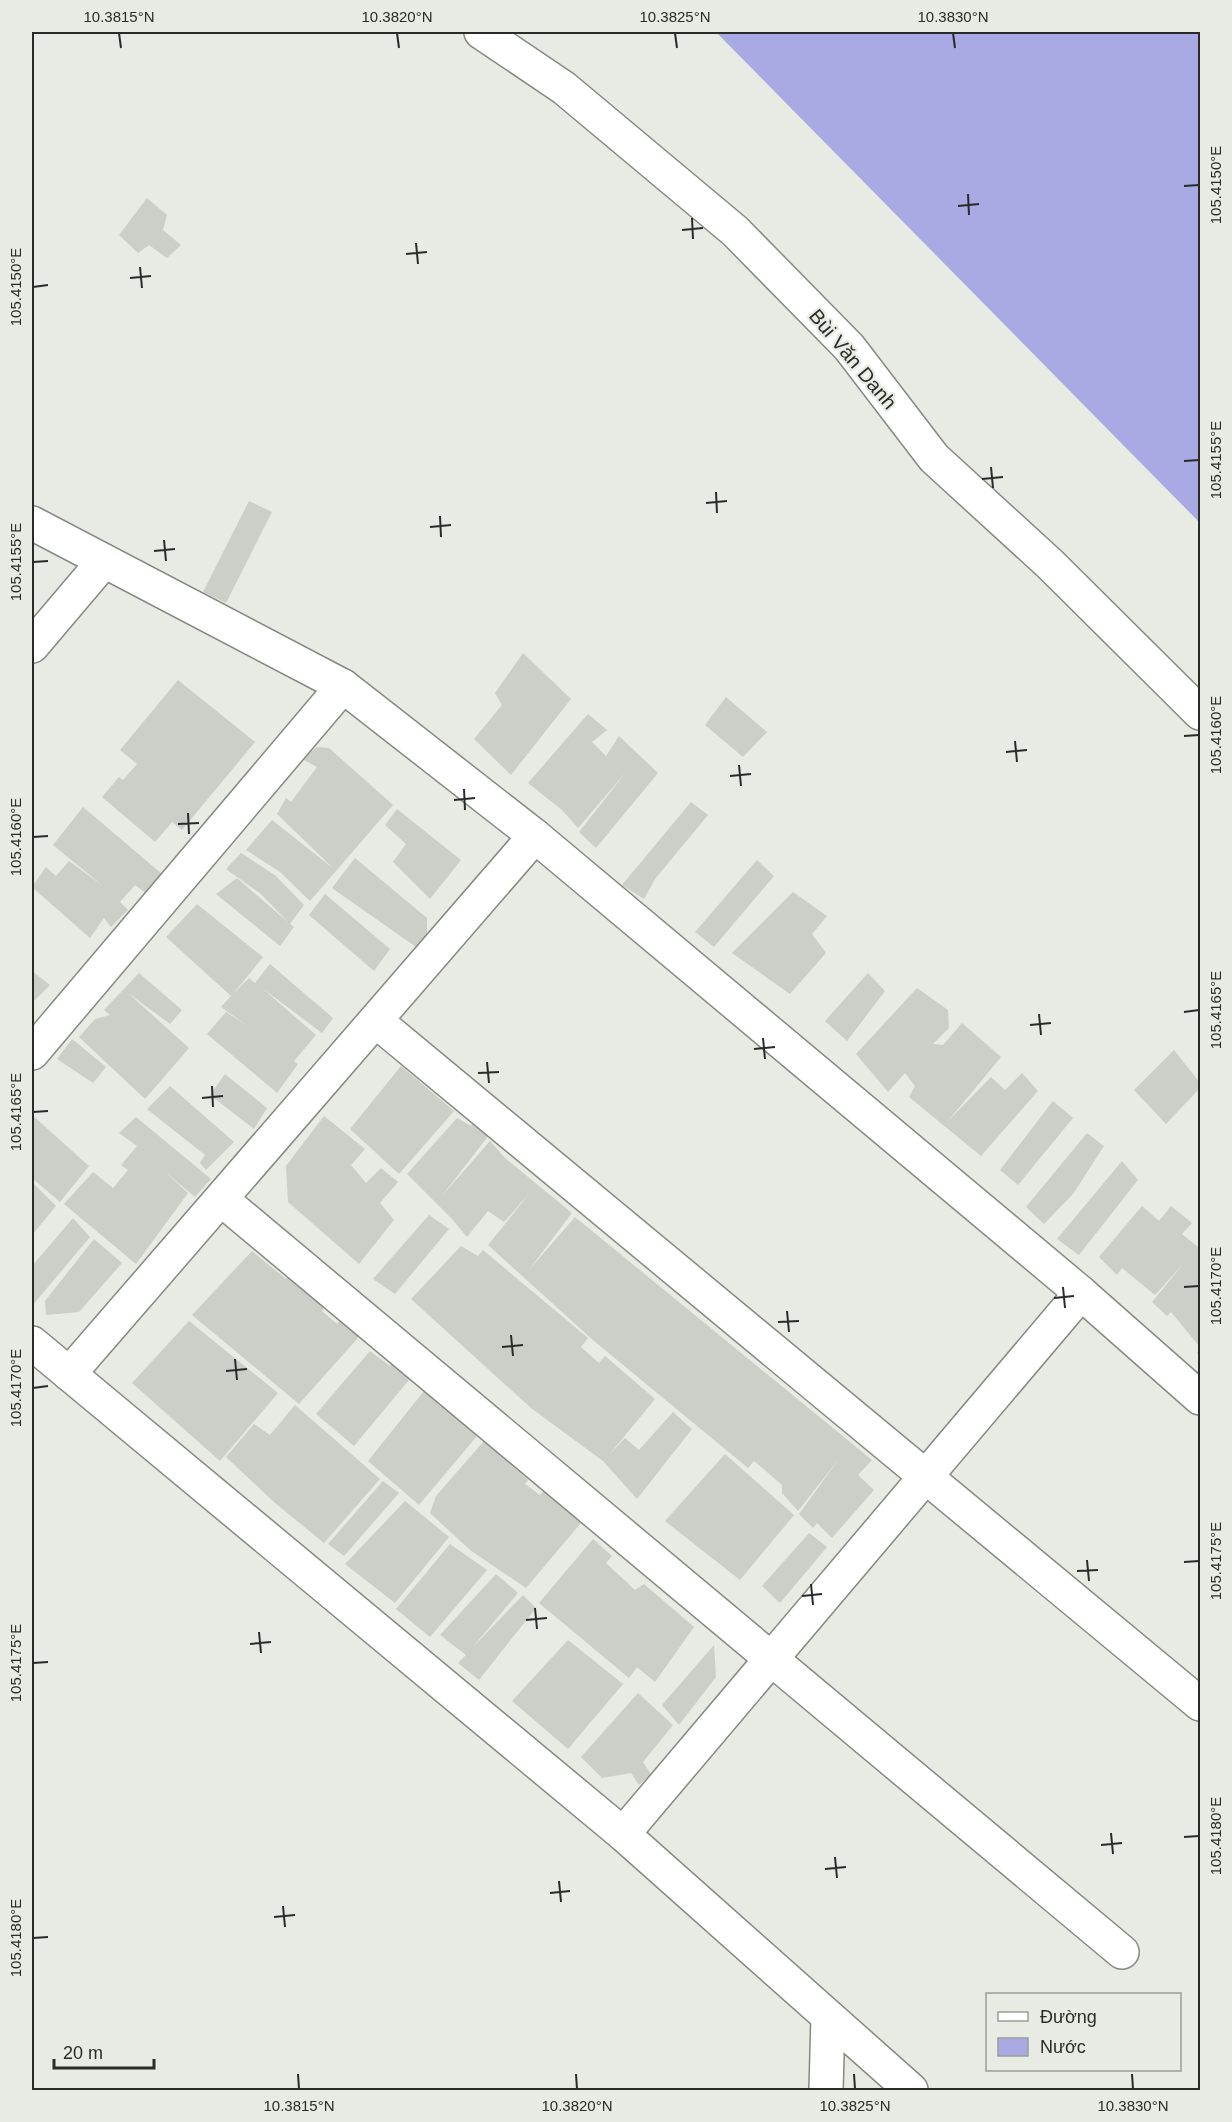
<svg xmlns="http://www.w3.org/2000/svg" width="1232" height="2122" viewBox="0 0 1232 2122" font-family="Helvetica,sans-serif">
<rect width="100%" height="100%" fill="#e7ebe3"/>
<path fill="#a9a9e4" d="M716,32H1200V523Z"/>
<g fill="#cbcfc7">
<path d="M147,198L167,215L163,230L181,245L167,258L149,245L138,253L119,235Z"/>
<path d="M249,501L272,512L226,603L203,592Z"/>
<path d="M523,653L571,699L511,775L474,739L502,705L495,693Z"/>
<path d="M178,680L255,742L182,830L172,822L155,842L102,797L119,777L123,780L137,764L120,750Z"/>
<path d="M726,697L767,732L743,757L705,725Z"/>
<path d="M588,714L607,730L592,742L606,756L619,736L658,773L596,848L579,832L627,771L578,828L562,810L528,783Z"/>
<path d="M317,747L329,748L393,805L310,901L280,872L246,850L272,820L334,869L277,814L286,798L291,802L317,767L302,759Z"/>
<path d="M691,802L708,815L655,879L644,899L622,885Z"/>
<path d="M83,807L162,874L146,893L135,885L120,902L128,910L111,927L104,918L90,938L32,887L46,867L56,876L69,861L103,886L53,845Z"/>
<path d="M397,809L461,860L430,899L393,862L406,844L385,825Z"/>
<path d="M241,853L276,876L304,905L290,924L294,927L280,946L216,894L237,878L288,922L261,894L226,869Z"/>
<path d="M355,858L427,918V935L416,947L332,888Z"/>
<path d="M757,860L774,876L714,947L695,932Z"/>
<path d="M793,892L827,916L812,934L826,953L790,994L732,953Z"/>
<path d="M325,894L390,949L374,971L309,915Z"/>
<path d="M197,904L263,957L233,994L249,978L255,983L270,964L333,1018L322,1033L262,988L316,1035L294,1061L298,1064L277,1093L207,1034L226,1012L246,1025L221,1007L231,996L166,937Z"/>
<path d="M32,971L50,985L32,1003Z"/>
<path d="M139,973L182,1010L170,1024L128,993L189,1048L145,1099L79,1037L95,1019L110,1015L104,1010Z"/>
<path d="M868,973L885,991L847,1041L825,1021Z"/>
<path d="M917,988L948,1010L949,1028L933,1044L943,1045L962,1023L1001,1057L948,1121L991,1077L1005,1090L1022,1073L1038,1091L981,1156L909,1097L915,1086L905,1073L888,1092L856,1054Z"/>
<path d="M72,1039L106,1067L93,1083L57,1059Z"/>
<path d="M1174,1050L1200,1083V1088L1166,1124L1134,1090Z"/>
<path d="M401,1066L454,1111L399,1174L350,1129Z"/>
<path d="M225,1074L267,1108L254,1129L210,1095Z"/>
<path d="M170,1086L234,1142L206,1170L200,1163L205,1155L147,1109Z"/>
<path d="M1053,1101L1073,1118L1018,1185L1000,1170Z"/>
<path d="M32,1115L89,1166L60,1202L32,1178Z"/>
<path d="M324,1116L365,1149L351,1165L366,1183L381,1168L398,1182L380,1203L394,1220L359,1264L288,1202L286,1166Z"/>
<path d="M136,1117L211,1179L195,1197L164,1171L188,1193L136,1264L64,1204L93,1172L113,1188L128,1170L121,1165L137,1146L119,1133Z"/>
<path d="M457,1118L471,1126L474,1120L489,1135L441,1197L490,1141L505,1158L572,1213L528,1271L575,1217L872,1460L858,1475L874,1490L832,1538L817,1523L813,1528L799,1514L839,1459L798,1511L782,1493V1485L754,1461L748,1468L594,1341L488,1245L529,1194L504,1222L488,1211L467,1237L452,1219L407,1174Z"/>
<path d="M1087,1133L1104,1146L1073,1194L1044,1224L1026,1207Z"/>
<path d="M1122,1161L1138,1180L1079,1255L1057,1239Z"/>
<path d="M32,1182L56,1206L32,1235Z"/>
<path d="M1142,1206L1159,1221L1171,1206L1192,1223L1182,1234L1198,1247L1200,1244V1355L1197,1353L1200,1347L1171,1312L1167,1316L1152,1302L1185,1262L1155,1295L1122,1268L1117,1275L1099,1257Z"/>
<path d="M429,1215L449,1229L395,1294L373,1279Z"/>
<path d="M73,1218L90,1237L32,1306V1266Z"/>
<path d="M94,1239L122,1263L79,1312L46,1315L45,1301Z"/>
<path d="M461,1246L478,1256L483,1250L588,1338L581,1347L599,1363L605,1356L655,1399L609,1455L625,1438L639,1450L673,1412L692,1429L637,1499L603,1461L531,1408L411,1299Z"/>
<path d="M252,1251L286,1279L291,1274L325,1306L322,1311L337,1324L345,1314L365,1330L299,1404L192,1315Z"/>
<path d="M189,1321L278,1393L220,1461L132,1383Z"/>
<path d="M370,1351L390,1366L396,1357L414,1374L354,1446L316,1414Z"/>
<path d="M424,1391L441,1407L450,1401L482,1430L419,1505L368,1461Z"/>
<path d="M295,1405L380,1479L324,1543L275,1503L226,1457L254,1424L270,1435Z"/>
<path d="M484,1441L528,1480L525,1484L540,1495L547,1487L581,1523L526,1588L470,1550L430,1513L436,1496Z"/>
<path d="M725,1454L794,1515L740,1580L665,1521Z"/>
<path d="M383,1481L399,1493L344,1556L328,1544Z"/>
<path d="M405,1501L449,1537L395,1603L345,1564Z"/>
<path d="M809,1533L827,1547L780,1603L762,1586Z"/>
<path d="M593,1539L612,1556L606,1563L635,1590L644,1584L694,1627L655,1682L637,1667L629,1678L539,1603Z"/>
<path d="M450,1544L487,1570L430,1637L396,1609Z"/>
<path d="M496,1574L518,1593L472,1648L523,1595L536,1608L479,1680L458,1663L466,1655L440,1635Z"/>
<path d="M568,1640L623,1684L568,1749L512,1701Z"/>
<path d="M714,1645L716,1677L679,1725L662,1705Z"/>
<path d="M638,1693L673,1725L643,1762L651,1774L639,1785L631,1773L602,1778L581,1757Z"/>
</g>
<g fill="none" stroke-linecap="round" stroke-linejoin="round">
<g stroke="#868982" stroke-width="36">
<g id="minor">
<path d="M481,32L564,88L735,231L849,347L934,458L1050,564L1200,713"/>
<path d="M32,523L343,686L535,836L1081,1293L623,1834L32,1343"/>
<path d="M32,646L104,561"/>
<path d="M376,1021L1200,1704"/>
<path d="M32,1053L343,686"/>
<path d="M221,1199L1122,1952"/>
<path d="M1081,1293L1200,1398"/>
<path d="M69,1374L535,836"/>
<path d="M623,1834L911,2090"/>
<path d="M826,2090L828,2017"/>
</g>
</g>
<use href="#minor" stroke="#fff" stroke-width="33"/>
</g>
<path fill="none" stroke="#292b28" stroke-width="2" d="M119,33L121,48M397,33L399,48M675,33L677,48M953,33L955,48M1184,186L1199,185M968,194L969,215M958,206L979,204M692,218L693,239M682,230L703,228M416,243L418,264M406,254L427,252M140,267L142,288M130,278L151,276M33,287L48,285M1184,461L1199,460M991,467L993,488M982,479L1003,477M716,492L717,513M706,503L727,501M440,516L441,537M430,527L451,525M164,540L166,561M154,551L175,549M33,562L48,561M1184,736L1199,735M1015,741L1017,762M1006,752L1027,750M739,765L741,786M730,776L751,774M464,789L465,810M454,800L475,798M188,813L189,834M178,824L199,823M33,837L48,836M1184,1012L1199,1010M1039,1014L1041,1035M1030,1025L1051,1023M763,1038L765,1059M754,1049L775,1047M487,1062L489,1083M478,1073L499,1072M212,1086L213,1107M202,1098L223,1096M33,1112L48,1111M1063,1287L1065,1308M1184,1287L1199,1286M1054,1298L1074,1296M787,1311L789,1332M778,1322L799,1321M511,1335L513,1356M502,1347L523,1345M235,1359L237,1380M226,1371L247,1369M33,1388L48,1386M1087,1560L1089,1581M1184,1562L1199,1561M1077,1571L1098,1570M811,1584L813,1605M802,1596L822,1594M535,1608L537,1629M526,1620L547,1618M259,1632L261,1653M250,1644L271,1642M33,1663L48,1662M1111,1833L1113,1854M1184,1837L1199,1836M1101,1845L1122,1843M835,1857L837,1878M825,1869L846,1867M559,1881L561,1902M550,1893L570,1891M283,1906L285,1927M274,1917L295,1915M33,1938L48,1937M298,2074L299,2089M576,2074L577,2089M854,2074L855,2089M1132,2074L1133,2089"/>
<g text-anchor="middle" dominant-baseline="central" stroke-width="4.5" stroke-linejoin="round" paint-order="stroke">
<g font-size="20" fill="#292b28" stroke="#e7ebe3">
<text transform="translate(853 359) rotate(50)">Bùi Văn Danh</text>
</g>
</g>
<rect width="1232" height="2122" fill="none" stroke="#e7ebe3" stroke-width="66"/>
<rect x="986" y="1993" width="195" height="78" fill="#e7ebe3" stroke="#9b9e98" stroke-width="1.5"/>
<rect x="998" y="2012" width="30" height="9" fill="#ffffff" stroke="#9b9e98" stroke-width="1.5"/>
<text x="1040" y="2023" font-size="18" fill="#292b28">Đường</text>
<rect x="998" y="2038" width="30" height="18" fill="#a9a9e4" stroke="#9b9e98" stroke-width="1.5"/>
<text x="1040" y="2053" font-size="18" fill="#292b28">Nước</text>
<path d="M54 2059v9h100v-9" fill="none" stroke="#292b28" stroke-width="3"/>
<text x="63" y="2059" font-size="18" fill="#292b28" stroke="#e7ebe3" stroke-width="4.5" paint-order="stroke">20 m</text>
<rect x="33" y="33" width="1166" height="2056" fill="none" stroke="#292b28" stroke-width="2"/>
<g font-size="15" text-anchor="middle" fill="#292b28">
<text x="119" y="22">10.3815°N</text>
<text x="397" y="22">10.3820°N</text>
<text x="675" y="22">10.3825°N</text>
<text x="953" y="22">10.3830°N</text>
<text transform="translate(1216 185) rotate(-90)" y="5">105.4150°E</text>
<text transform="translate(16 287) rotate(-90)" y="5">105.4150°E</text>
<text transform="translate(1216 460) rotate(-90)" y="5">105.4155°E</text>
<text transform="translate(16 562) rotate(-90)" y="5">105.4155°E</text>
<text transform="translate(1216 735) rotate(-90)" y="5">105.4160°E</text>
<text transform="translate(16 837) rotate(-90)" y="5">105.4160°E</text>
<text transform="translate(1216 1010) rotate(-90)" y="5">105.4165°E</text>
<text transform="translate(16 1112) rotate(-90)" y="5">105.4165°E</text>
<text transform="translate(1216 1286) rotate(-90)" y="5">105.4170°E</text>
<text transform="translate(16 1388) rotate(-90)" y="5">105.4170°E</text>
<text transform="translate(1216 1561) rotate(-90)" y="5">105.4175°E</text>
<text transform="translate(16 1663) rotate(-90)" y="5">105.4175°E</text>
<text transform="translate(1216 1836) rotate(-90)" y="5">105.4180°E</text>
<text transform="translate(16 1938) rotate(-90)" y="5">105.4180°E</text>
<text x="299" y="2111">10.3815°N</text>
<text x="577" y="2111">10.3820°N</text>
<text x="855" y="2111">10.3825°N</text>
<text x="1133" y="2111">10.3830°N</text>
</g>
</svg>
